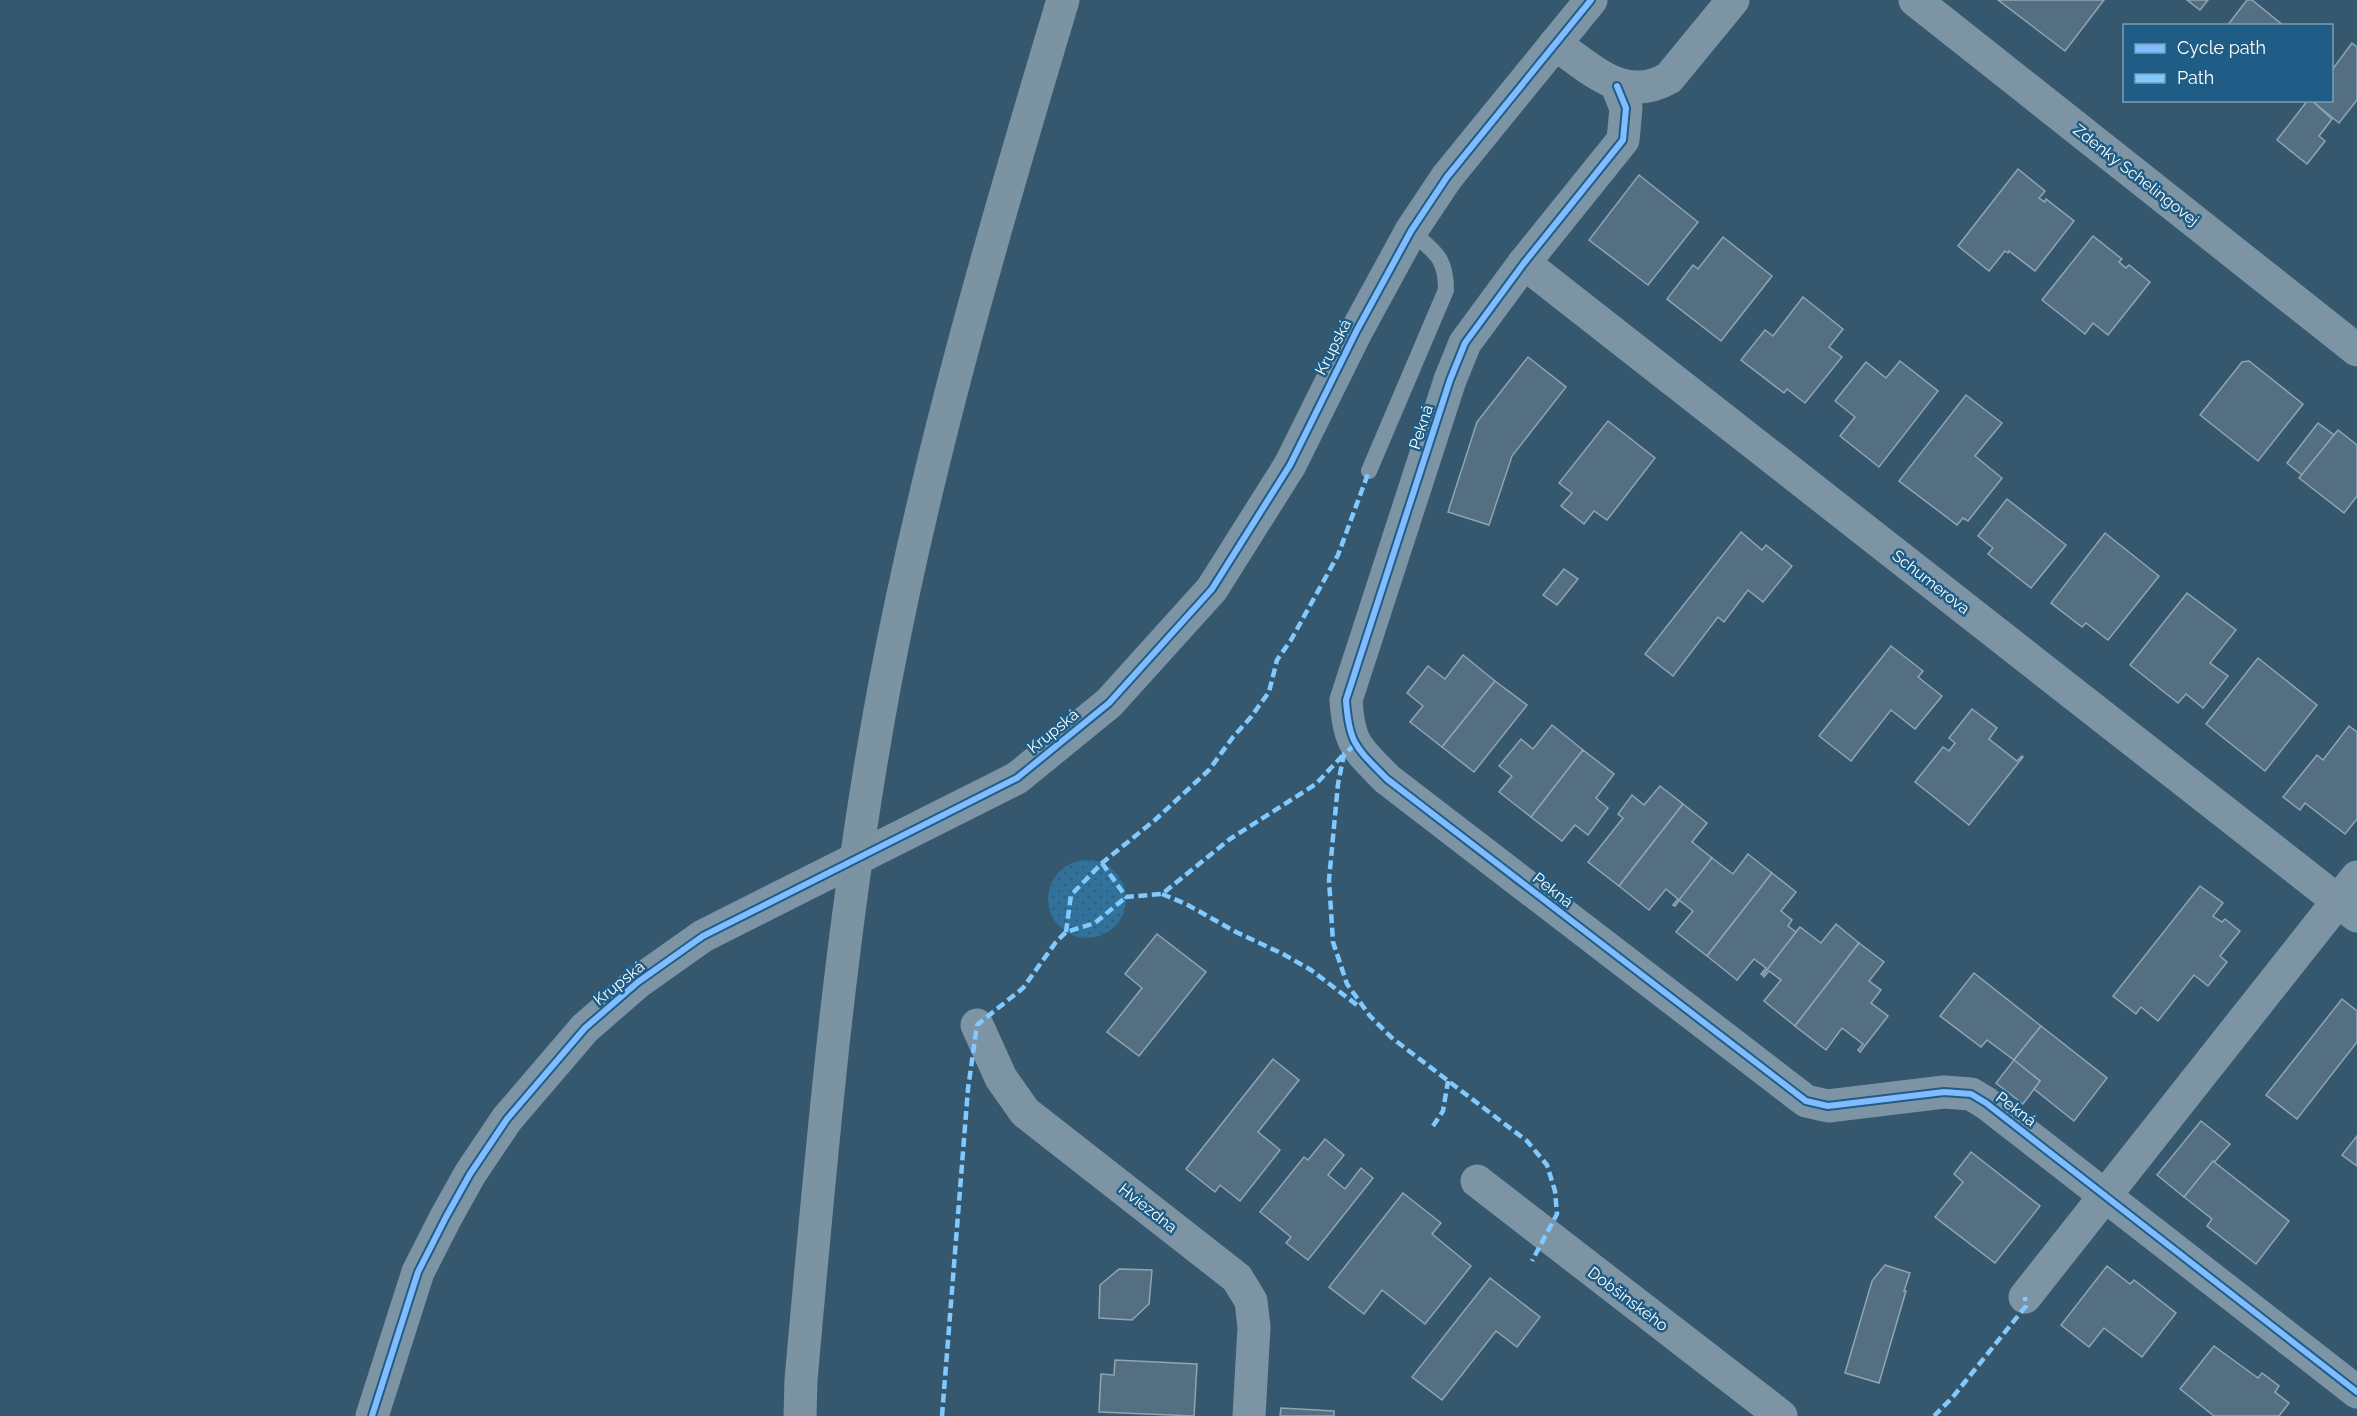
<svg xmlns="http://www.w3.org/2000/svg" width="2357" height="1416" viewBox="0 0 2357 1416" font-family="Raleway,sans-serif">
<defs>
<pattern id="park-dots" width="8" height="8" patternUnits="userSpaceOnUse" patternTransform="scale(1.5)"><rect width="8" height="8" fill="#30729b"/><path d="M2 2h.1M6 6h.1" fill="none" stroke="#415b6c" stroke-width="1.8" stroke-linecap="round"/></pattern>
</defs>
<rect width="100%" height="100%" fill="#36586f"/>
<circle fill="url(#park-dots)" cx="1087" cy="899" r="39"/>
<g fill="#546f81" stroke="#90a5b3" stroke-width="1.5">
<path d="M1998,0H2104L2065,51Z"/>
<path d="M2187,0H2208L2200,10Z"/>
<path d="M2247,0H2252L2284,26H2227Z"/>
<path d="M2352,43L2357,47V100L2339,123L2311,100H2332V70Z"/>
<path d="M2308,100H2311L2332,119L2319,136L2325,141L2307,164L2277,140Z"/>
<path d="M2018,169L2045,191L2039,198L2045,202L2046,199L2074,221L2035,271L2009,251L2008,253L2005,251L1989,271L1958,246Z"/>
<path d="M1639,175L1698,222L1648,285L1589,240Z"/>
<path d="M2093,236L2122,259L2119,262L2126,268L2129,265L2150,282L2108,335L2093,323L2085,334L2042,300Z"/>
<path d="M1723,237L1772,276L1721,341L1667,299L1693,265L1698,269Z"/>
<path d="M1803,297L1843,329L1829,347L1842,357L1805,403L1787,389L1784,393L1741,360L1765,330L1773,336Z"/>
<path d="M1528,357L1566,387L1512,456L1489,525L1448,512L1477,422Z"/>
<path d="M1900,361L1938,391L1879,467L1840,436L1855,417L1835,401L1866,362L1886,378Z"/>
<path d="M2249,361L2303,404L2258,461L2200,415L2242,362Z"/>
<path d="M1966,395L2002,423L1975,456L2002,478L1968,521L1963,518L1957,525L1899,481Z"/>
<path d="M1608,421L1655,458L1607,520L1594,511L1584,524L1561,506L1572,493L1559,483Z"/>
<path d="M2318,423L2334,435L2302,475L2287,463Z"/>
<path d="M2338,430L2357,445V496L2344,513L2299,478Z"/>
<path d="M2007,499L2066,545L2031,588L1988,554L1993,548L1978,536Z"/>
<path d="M1741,532L1762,550L1766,545L1792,566L1763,602L1748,590L1724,622L1718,617L1673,676L1645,654Z"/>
<path d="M2105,533L2159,576L2108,640L2086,623L2082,627L2051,603Z"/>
<path d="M1564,569L1578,579L1557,605L1543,595Z"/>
<path d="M2187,593L2236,630L2210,663L2228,676L2203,708L2186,694L2178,703L2130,665Z"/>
<path d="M1891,646L1923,671L1918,677L1942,696L1915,729L1891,710L1851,761L1819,736Z"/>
<path d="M1463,655L1495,681L1442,747L1410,722L1423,706L1407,693L1428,666L1445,679Z"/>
<path d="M2258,658L2317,705L2265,771L2206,724Z"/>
<path d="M1495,681L1527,705L1474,772L1442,747Z"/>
<path d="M1972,709L1997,728L1989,739L2017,761L2022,756L2023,757L1969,825L1915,782L1943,747L1949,751L1955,743L1949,738Z"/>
<path d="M1552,725L1583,750L1531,817L1499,792L1512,776L1499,766L1521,739L1533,749Z"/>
<path d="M2349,726L2357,732V819L2345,834L2305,803L2300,810L2283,797L2317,755L2323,760Z"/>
<path d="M1583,750L1614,774L1596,798L1608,808L1588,835L1575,825L1562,841L1531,817Z"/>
<path d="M1660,786L1683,804L1619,886L1588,862L1623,818L1618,814L1632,795L1644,805Z"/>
<path d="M1683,804L1707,823L1692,842L1712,858L1675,906L1673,905L1678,899L1666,889L1649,910L1619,886Z"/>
<path d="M1748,854L1772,873L1707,956L1676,932L1693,911L1679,900L1712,858L1733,874Z"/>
<path d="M1772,873L1796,892L1781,911L1792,920L1788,926L1796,932L1800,927L1763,975L1761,974L1766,968L1754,959L1737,980L1707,956Z"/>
<path d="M2200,886L2223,903L2213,916L2222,922L2225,919L2240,931L2220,956L2227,962L2208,986L2194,975L2158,1021L2141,1007L2136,1014L2113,996Z"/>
<path d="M1836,924L1859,943L1795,1026L1764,1001L1781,980L1769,971L1764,977L1763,975L1800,927L1821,943Z"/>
<path d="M1157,934L1206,972L1139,1056L1107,1032L1142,988L1125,974Z"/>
<path d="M1859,943L1884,962L1869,981L1881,990L1871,1003L1888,1016L1860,1052L1858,1050L1863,1044L1842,1028L1826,1050L1795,1026Z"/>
<path d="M1974,973L2041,1026L2014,1060L1987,1040L1981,1047L1940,1016Z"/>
<path d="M2342,999L2357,1011V1042L2297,1119L2266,1095Z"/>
<path d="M2041,1026L2107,1078L2074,1121L2034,1089L2040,1081L2014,1060Z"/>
<path d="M1273,1059L1299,1080L1258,1132L1280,1150L1240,1201L1220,1185L1215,1192L1186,1169Z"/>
<path d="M2014,1060L2040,1081L2023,1104L1996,1083Z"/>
<path d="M2201,1121L2230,1144L2184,1197L2157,1175Z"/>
<path d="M2357,1136V1166L2342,1155Z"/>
<path d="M1325,1139L1344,1155L1328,1175L1345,1189L1361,1168L1373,1178L1308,1260L1286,1243L1291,1237L1260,1212L1304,1157L1308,1160Z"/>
<path d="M1971,1152L2040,1206L1995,1263L1935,1217L1963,1182L1954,1174Z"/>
<path d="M2213,1161L2289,1221L2256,1264L2207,1226L2212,1219L2184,1197Z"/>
<path d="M1403,1193L1441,1223L1432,1234L1471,1266L1425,1324L1382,1290L1364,1314L1329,1287Z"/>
<path d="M1885,1265L1910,1273L1904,1291H1906L1879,1383L1845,1373L1872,1281Z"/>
<path d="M2107,1266L2130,1284L2134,1280L2176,1313L2142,1357L2104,1328L2089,1347L2061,1325Z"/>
<path d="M1119,1269L1152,1270L1149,1304L1132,1320L1099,1318L1100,1285Z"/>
<path d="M1490,1278L1540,1317L1517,1347L1496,1331L1442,1400L1412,1377Z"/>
<path d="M2214,1346L2258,1378L2262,1373L2279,1386L2275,1392L2289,1403L2279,1416H2214L2180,1389Z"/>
<path d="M1115,1360L1197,1364L1194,1416L1099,1412L1101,1374L1114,1375Z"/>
<path d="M1281,1408L1334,1411V1416H1280Z"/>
</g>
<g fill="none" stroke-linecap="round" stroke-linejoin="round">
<path stroke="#7d94a5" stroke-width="16" d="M1369,471L1446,290C1446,256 1434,252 1411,231"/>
<g stroke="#7d94a5" stroke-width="33">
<path d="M1915,0L2357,350"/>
<path d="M1555,44C1592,69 1624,104 1669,78L1733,0"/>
<path d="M1617,86L1626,108L1623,140L1524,263L1465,343L1450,380L1346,700C1349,745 1357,748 1387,779L1806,1101L1828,1106L1944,1092L1971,1094L1986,1103L2357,1392"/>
<path d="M1524,263L2338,901L2025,1297"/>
<path d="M2357,877L2338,901L2357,916"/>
<path d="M977,1025L1001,1078L1025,1112L1237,1278L1251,1301L1254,1327L1249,1416"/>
<path d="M1477,1181L1781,1416"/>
</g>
<path stroke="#7d94a5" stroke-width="33" d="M372,1416L418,1272L446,1217L470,1174L507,1119L585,1028L638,982L703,936L1017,778L1109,703L1212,589L1290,465L1357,330L1411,231L1447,177L1591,0"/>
<path stroke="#7c93a2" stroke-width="33" d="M800,1416L801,1380C822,1145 842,910 886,678C930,448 996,223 1063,0"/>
<g stroke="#80caff" stroke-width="4.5" stroke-dasharray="9 4.5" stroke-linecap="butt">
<path d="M1355,745L1344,754L1338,784L1329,880L1333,942L1347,984L1370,1016L1392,1038L1527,1141L1547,1165L1555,1191L1557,1214L1532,1261"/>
<path d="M1102,863L1126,897L1162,894L1230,839L1316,784L1344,754"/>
<path d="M1162,894L1186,904L1236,932L1283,954L1311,970L1357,1005"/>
<path d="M1066,932L1071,895L1102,863L1155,820L1209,770L1233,737L1251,717L1269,692L1277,660L1291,640L1338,555L1369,471"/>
<path d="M1433,1126L1443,1111L1448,1081"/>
<path d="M942,1416L968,1089L977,1025L1023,988L1056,942L1066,932L1095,923L1126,897"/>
<path d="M1934,1416L1952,1398L2026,1306L2025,1297"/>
</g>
<g stroke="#1f5d86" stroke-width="10">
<g id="cycleway">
<path d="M1617,86L1626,108L1623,140L1524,263L1465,343L1450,380L1346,700C1349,745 1357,748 1387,779L1806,1101L1828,1106L1944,1092L1971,1094L1986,1103L2357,1392"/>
<path d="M372,1416L418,1272L446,1217L470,1174L507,1119L585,1028L638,982L703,936L1017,778L1109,703L1212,589L1290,465L1357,330L1411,231L1447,177L1591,0"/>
</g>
</g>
<use href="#cycleway" stroke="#80bcff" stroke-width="6"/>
</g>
<g text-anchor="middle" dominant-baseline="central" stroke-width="5" stroke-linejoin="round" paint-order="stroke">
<g font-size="16" fill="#fff" stroke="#1f5d86">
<text transform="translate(2136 175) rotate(38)">Zdenky Schelingovej</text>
<text transform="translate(1333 347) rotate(-63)">Krupská</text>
<text transform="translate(1421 427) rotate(-72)">Pekná</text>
<text transform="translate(1931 582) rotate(38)">Schumerova</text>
<text transform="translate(1053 731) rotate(-39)">Krupská</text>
<text transform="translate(1553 890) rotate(38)">Pekná</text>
<text transform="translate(619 983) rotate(-39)">Krupská</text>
<text transform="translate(2016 1109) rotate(37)">Pekná</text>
<text transform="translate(1148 1208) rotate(38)">Hviezdna</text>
<text transform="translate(1628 1299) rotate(37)">Dobšinského</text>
</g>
</g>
<rect x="2123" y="24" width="210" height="78" fill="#1f5d86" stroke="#799eb6" stroke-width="1.5"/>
<rect x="2135" y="44" width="30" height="9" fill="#80bcff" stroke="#799eb6" stroke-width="1.5"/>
<text x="2177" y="54" font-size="18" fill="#ffffff">Cycle path</text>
<rect x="2135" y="74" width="30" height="9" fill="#80caff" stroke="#799eb6" stroke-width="1.5"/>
<text x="2177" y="84" font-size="18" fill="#ffffff">Path</text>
</svg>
